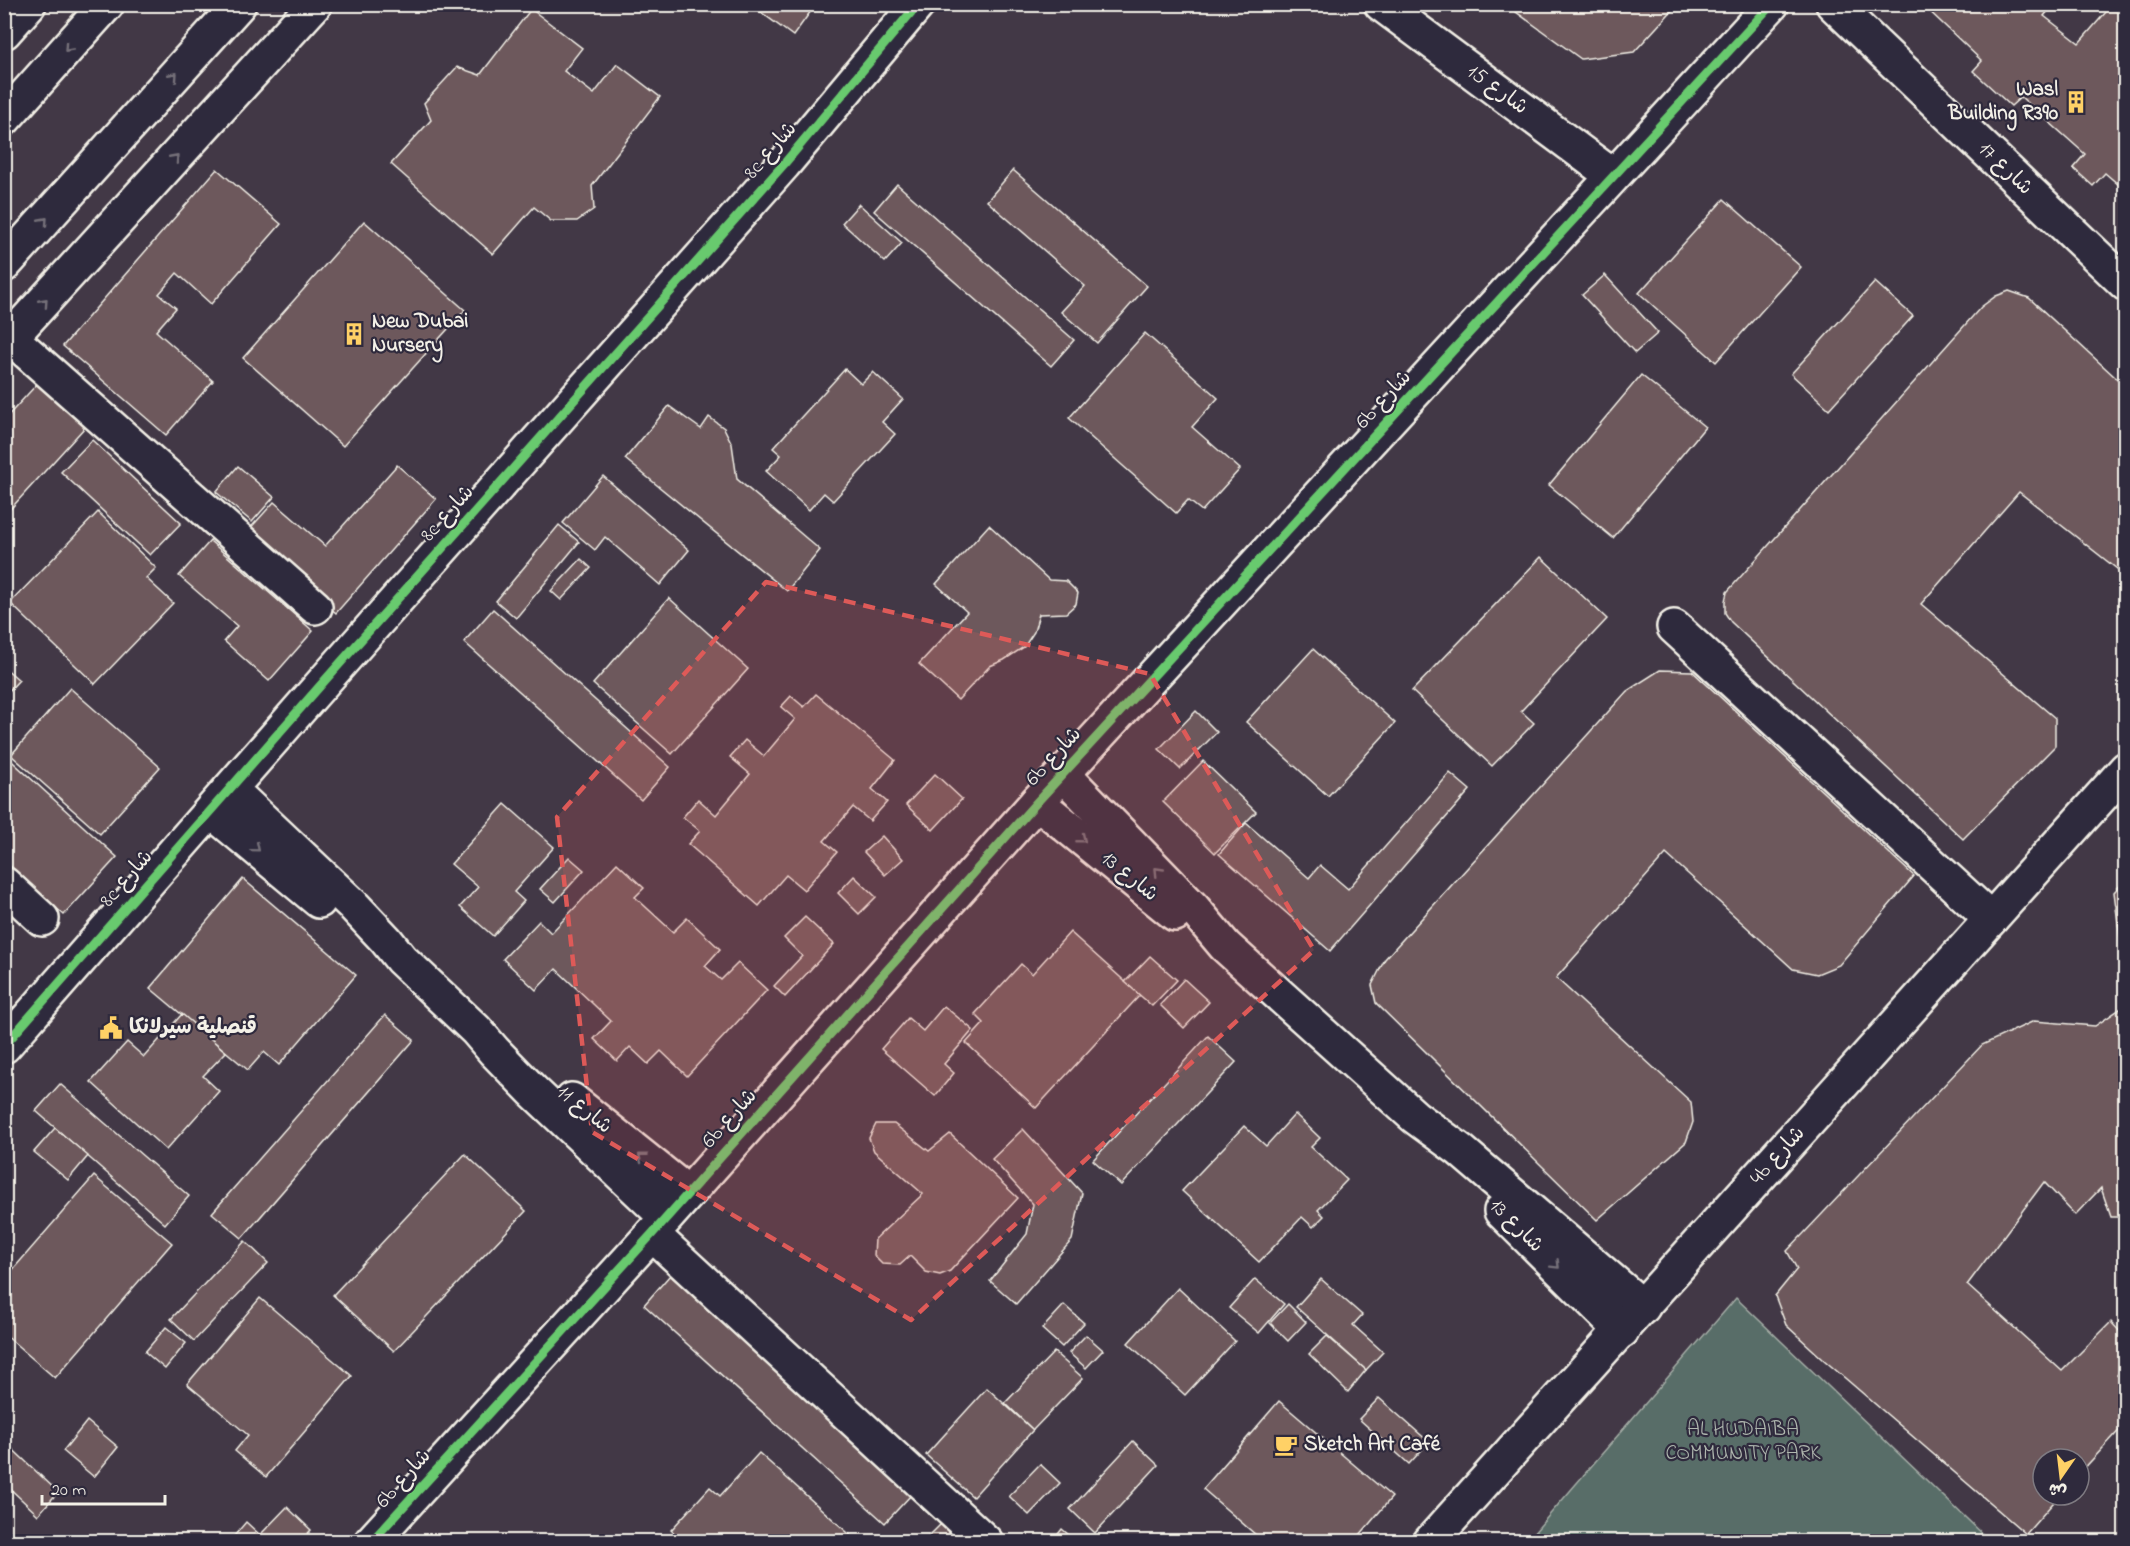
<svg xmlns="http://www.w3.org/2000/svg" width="2130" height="1546" viewBox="0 0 2130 1546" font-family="'Indie Flower','Playpen Sans Arabic',sans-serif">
<rect width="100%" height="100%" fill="#423846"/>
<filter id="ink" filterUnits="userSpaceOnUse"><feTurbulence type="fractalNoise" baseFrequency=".0167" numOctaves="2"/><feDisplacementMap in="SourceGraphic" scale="12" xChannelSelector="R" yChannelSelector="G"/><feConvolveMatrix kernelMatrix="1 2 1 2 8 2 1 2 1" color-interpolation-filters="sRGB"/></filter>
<g filter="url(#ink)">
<path fill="#586d67" stroke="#a6afa8" stroke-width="1.5" d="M1736,1298L1990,1541H1527Z"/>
<g fill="#6d585b" stroke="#f4f1e8" stroke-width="1.5">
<path d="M750,4H816L793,36Z"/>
<path d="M1505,4H1678L1634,52L1581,59Z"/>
<path d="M1922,4H2054L2044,16L2079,43L2113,4H2126V191L2105,173L2093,186L2073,168L2085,154L2021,97L2011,106L1973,71L1982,61Z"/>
<path d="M531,9L582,48L564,71L594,94L617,64L660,97L592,186L594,209L577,221H551L534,207L493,254L391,164L431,120L424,103L457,67L480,75Z"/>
<path d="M217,169L281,224L211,304L177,273L159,294L176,308L156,331L213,381L166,435L63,346Z"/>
<path d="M1013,170L1147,286L1097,343L1061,312L1085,286L987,201Z"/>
<path d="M897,184L1074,340L1051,366L874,211Z"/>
<path d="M1724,199L1801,267L1716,362L1639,293Z"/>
<path d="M859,204L902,243L885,262L842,223Z"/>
<path d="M364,221L465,310L343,446L243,358Z"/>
<path d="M1605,275L1658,333L1635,353L1582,295Z"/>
<path d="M1875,282L1913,316L1829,409L1791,374Z"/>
<path d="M2009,291L2029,298L2126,387V576L2019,492L1921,604L2055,718V746L1963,839L1731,622L1725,613V601L1727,592L1981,307L1996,296Z"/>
<path d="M1145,333L1218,398L1192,427L1240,469L1202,511L1188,500L1176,513L1069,418Z"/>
<path d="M845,369L861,384L873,372L903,399L882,422L895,434L833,501L824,493L809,510L766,471L781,455L773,448Z"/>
<path d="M1641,375L1705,427L1613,538L1549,485Z"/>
<path d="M38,383L85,427L4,516V420Z"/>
<path d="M669,406L701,429L709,417L724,428L732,444L737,479L820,550L787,591L625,459Z"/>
<path d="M92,440L181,523L150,555L61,472Z"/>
<path d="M397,465L436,499L336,613L245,534L274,502L325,546Z"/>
<path d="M238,466L274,497L252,522L216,492Z"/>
<path d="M603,476L689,550L660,585L605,537L595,550L563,523Z"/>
<path d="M98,512L156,568L146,578L173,603L95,684L10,603Z"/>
<path d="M559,525L579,542L516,618L496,601Z"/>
<path d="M989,525L1049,580L1066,581L1078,593L1076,604L1066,613L1039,614L1034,632L1024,647L1004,660L990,666L958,700L919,664L967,612L936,584Z"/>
<path d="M210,541L313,631L269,681L224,641L237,626L179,576Z"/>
<path d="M1541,557L1607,619L1521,711L1534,723L1492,766L1412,691Z"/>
<path d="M581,559L591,568L561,600L551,591Z"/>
<path d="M669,598L748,669L672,754L593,684Z"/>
<path d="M493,609L670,767L641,800L464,642Z"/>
<path d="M1313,649L1395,723L1328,796L1246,722Z"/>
<path d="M4,667L19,680L4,696Z"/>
<path d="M1660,670L1692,671L1914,876L1839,965L1817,974L1793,969L1666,854L1556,978L1691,1102L1693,1122L1686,1142L1597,1220L1376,1003L1372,985L1385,959L1627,691Z"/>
<path d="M70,688L160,767L100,834L11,755Z"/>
<path d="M816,694L895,760L872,789L887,802L870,821L853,807L824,841L837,852L804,890L786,875L759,906L688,844L700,831L683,817L698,799L716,815L750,774L730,757L745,740L764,756L795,719L781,707L791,696L804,707Z"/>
<path d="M1196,711L1217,732L1180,769L1159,749Z"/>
<path d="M4,754L117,857L64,915L4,860Z"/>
<path d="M1203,761L1256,812L1215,853L1163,802Z"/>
<path d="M1450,773L1470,790L1330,951L1219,854L1246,823L1309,878L1320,865L1348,889Z"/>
<path d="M935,774L962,799L933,830L906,805Z"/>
<path d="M505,804L554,847L514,892L524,901L493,936L460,907L478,887L451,864Z"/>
<path d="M882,836L903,859L885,875L864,852Z"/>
<path d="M569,857L584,870L555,902L540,889Z"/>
<path d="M617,863L644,888L635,897L673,932L687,918L720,949L705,966L721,980L738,963L767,990L687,1076L661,1051L648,1064L630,1047L617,1061L594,1039L611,1021L556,969L536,990L503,959L539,921L551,933Z"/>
<path d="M854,876L876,897L859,914L838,893Z"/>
<path d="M243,879L356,975L279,1065L264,1052L248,1070L150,988Z"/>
<path d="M2126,879V985L2114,892Z"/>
<path d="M805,917L834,944L785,997L774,986L802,956L784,938Z"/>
<path d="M1070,932L1140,995L1036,1108L966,1043L984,1023L975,1014L1021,964L1032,974Z"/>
<path d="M1150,956L1177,980L1152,1006L1125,982Z"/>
<path d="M1184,979L1209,1002L1184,1028L1160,1005Z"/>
<path d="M2126,1005V1217H2111L2101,1188L2075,1215L2044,1182L1967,1285L2062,1371L2111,1322L2126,1338V1363L2117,1375L2126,1382V1423L2079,1474V1459H2043V1495H2060L2026,1534L1824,1360L1786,1325L1775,1296L1797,1269L1787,1251L1982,1045L2034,1021L2095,1026Z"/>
<path d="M944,1006L973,1030L944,1064L954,1073L935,1096L881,1049L908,1018L923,1031Z"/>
<path d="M182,1014L226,1052L203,1076L219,1091L166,1150L91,1082L127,1042L144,1057Z"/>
<path d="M385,1015L414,1040L242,1238L212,1213Z"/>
<path d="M1208,1036L1236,1062L1121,1185L1093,1160Z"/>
<path d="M60,1084L189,1196L165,1224L36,1111Z"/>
<path d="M1295,1114L1320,1138L1311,1147L1347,1180L1318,1210L1324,1216L1313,1227L1302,1217L1259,1262L1182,1191L1244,1126L1266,1146Z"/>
<path d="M876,1124H894L929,1151L950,1134L1018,1198L950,1271L940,1275L926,1272L910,1256L900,1265L882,1264L874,1256L875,1239L923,1194L874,1151L869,1138Z"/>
<path d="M55,1128L88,1156L68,1180L34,1152Z"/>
<path d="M1023,1129L1082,1193L1072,1240L1016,1304L990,1281L1027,1234L1033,1204L992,1159Z"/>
<path d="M465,1154L526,1211L394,1351L333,1295Z"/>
<path d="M94,1176L172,1243L55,1378L4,1334V1269L9,1274Z"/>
<path d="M245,1241L268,1263L194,1341L171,1319Z"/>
<path d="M670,1275L912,1494L885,1523L644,1305Z"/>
<path d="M1255,1279L1284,1304L1259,1333L1229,1308Z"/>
<path d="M1321,1279L1362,1315L1353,1325L1383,1352L1366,1370L1296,1307Z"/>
<path d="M1178,1288L1235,1341L1185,1395L1128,1343Z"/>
<path d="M260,1298L352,1376L266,1477L235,1451L248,1435L187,1384Z"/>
<path d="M1288,1304L1306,1322L1288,1341L1270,1323Z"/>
<path d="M1064,1305L1084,1323L1062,1347L1042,1329Z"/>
<path d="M166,1327L186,1343L165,1369L145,1352Z"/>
<path d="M1086,1335L1103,1350L1086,1368L1069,1353Z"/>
<path d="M1327,1336L1366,1370L1348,1392L1309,1354Z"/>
<path d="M1054,1352L1083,1378L1033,1430L1005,1403Z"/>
<path d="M987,1388L1033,1430L973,1497L926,1455Z"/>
<path d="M1379,1398L1429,1442L1409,1464L1359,1419Z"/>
<path d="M1279,1401L1392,1497L1354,1542H1264L1203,1489Z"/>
<path d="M87,1421L118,1447L94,1477L63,1451Z"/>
<path d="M4,1441L58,1492L38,1515L4,1483Z"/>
<path d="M1133,1441L1158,1465L1095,1533L1070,1509Z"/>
<path d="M759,1453L858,1542H683L671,1530L710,1487L720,1496Z"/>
<path d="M1040,1464L1060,1483L1029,1515L1009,1496Z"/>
<path d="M287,1507L311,1530L300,1542H229L246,1522L260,1535Z"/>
<path d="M946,1519L969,1542H923Z"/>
<path d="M1062,1529L1077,1542H1052Z"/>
</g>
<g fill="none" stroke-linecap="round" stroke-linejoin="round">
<g stroke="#f4f1e8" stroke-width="38">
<g id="minor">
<path d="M1381,4L1613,176"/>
<path d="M1833,4L2126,284"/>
<path d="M4,32L29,4"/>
<path d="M11,338L315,607"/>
<path d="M4,345L315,4"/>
<path d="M1674,627L1991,919"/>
<path d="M1063,774L1194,909L1225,946L1415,1117L1460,1150L1643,1307"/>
<path d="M230,789L353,905L386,940L401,959L476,1030L494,1051L533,1091L666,1217"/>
<path d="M1037,802L1175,914"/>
<path d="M211,811L319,901"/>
<path d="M4,884L42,919"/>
<path d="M4,1046L327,678L784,164L918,4"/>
<path d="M572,1100L688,1193"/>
<path d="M1501,1211L1622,1331"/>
<path d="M652,1234L986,1542"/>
<path d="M371,1542L652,1234L1037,802L1772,4"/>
<path d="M1430,1542L2126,769"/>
</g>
</g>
<g stroke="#f4f1e8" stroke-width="38">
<g id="major">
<path d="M4,119L107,4"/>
<path d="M4,265L239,4"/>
</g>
</g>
<use href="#minor" stroke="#2f2a3d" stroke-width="33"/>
<use href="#major" stroke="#2f2a3d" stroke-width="33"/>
<g stroke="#2f2a3d" stroke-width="13">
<g id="cycleway">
<path d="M4,1046L327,678L784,164L918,4"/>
<path d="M371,1542L652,1234L1037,802L1772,4"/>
</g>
</g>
<use href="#cycleway" stroke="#67ca6e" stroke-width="9"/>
</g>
<defs><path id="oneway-chevron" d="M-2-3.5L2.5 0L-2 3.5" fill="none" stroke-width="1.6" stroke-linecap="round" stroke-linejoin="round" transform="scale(1.5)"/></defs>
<g stroke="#747079">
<use href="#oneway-chevron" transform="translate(68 48) rotate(132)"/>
<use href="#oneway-chevron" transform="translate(174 76) rotate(-48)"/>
<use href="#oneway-chevron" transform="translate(175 158) rotate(-48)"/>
<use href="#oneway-chevron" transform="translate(44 221) rotate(-48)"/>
<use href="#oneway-chevron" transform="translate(44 302) rotate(-48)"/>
<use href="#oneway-chevron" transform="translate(1082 839) rotate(39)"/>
<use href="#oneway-chevron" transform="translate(256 848) rotate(40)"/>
<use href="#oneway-chevron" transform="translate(1158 871) rotate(-134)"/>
<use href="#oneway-chevron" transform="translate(642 1157) rotate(-141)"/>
<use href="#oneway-chevron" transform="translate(1556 1265) rotate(45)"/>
</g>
</g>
<path fill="#de5a58" fill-opacity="0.2" stroke="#de5a58" stroke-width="4.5" stroke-dasharray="12 8" stroke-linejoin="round" d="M766,582L1150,674L1314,950L911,1320L592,1132L557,817Z"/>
<defs>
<g id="building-bare" transform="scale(1.8)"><path d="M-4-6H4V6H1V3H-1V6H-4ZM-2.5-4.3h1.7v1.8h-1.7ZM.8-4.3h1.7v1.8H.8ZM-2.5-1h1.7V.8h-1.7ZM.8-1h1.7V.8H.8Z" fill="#ffd166" stroke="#2f2a3d" stroke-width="2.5" paint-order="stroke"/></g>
<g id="civic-bare" transform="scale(1.8)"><path d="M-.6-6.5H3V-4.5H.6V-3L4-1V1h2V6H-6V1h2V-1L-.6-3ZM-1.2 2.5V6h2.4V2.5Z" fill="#ffd166" stroke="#2f2a3d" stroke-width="2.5" paint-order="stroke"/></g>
<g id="cafe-bare" transform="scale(1.8)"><path d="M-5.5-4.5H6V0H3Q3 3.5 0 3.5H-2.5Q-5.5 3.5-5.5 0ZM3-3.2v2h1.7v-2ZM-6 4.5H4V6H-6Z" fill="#ffd166" stroke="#2f2a3d" stroke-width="2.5" paint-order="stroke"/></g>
</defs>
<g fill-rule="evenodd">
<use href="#building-bare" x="2076" y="102"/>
<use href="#building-bare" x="354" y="334"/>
<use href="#civic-bare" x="111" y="1028"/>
<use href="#cafe-bare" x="1286" y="1445"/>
</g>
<g text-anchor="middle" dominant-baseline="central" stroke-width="4.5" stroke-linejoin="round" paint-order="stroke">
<g font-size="21" fill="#f4f1e8" stroke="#2f2a3d">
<text transform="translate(1497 90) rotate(36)">شارع 15</text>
<text transform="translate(771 151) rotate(-49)">8c شارع</text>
<text transform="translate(2005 169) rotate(44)">شارع 17</text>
<text transform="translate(1384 400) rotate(-47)">6b شارع</text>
<text transform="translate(448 514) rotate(-48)">8c شارع</text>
<text transform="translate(1054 757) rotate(-47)">6b شارع</text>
<text transform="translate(1129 877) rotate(39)">شارع 13</text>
<text transform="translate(127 879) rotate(-49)">8c شارع</text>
<text transform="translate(584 1110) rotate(39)">شارع 11</text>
<text transform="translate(730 1119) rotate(-48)">6b شارع</text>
<text transform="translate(1778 1156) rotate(-48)">4b شارع</text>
<text transform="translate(1516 1226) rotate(45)">شارع 13</text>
<text transform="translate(404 1479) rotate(-48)">6b شارع</text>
</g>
<g font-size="21" font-weight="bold" fill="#f4f1e8" stroke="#2f2a3d" text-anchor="start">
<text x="2058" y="90" text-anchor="end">Wasl<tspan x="2058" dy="24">Building R390</tspan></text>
<text x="372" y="322">New Dubai<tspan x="372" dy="24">Nursery</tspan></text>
<text x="129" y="1028">قنصلية سيرلانكا</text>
<text x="1304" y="1445">Sketch Art Café</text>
</g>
<g font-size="21" fill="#aeb6ae" stroke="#2f2a3d">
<text x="1743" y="1430">AL HUDAIBA<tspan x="1743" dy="24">COMMUNITY PARK</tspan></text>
</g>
</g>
<rect width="2130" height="1546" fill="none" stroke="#2f2a3d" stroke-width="24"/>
<rect x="12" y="12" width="2106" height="1522" fill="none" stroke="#f4f1e8" stroke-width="2" filter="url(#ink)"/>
<g transform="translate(2061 1477) rotate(194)"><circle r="28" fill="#2f2a3d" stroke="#7e7a81" stroke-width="1.5"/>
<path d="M0-4.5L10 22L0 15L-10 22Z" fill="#ffd166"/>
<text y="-9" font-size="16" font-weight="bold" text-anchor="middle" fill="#f4f1e8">ش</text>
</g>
<path d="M42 1495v9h123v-9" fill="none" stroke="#f4f1e8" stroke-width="3"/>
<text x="51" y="1495" font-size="18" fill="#f4f1e8" stroke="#2f2a3d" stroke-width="4.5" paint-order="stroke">20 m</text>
</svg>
